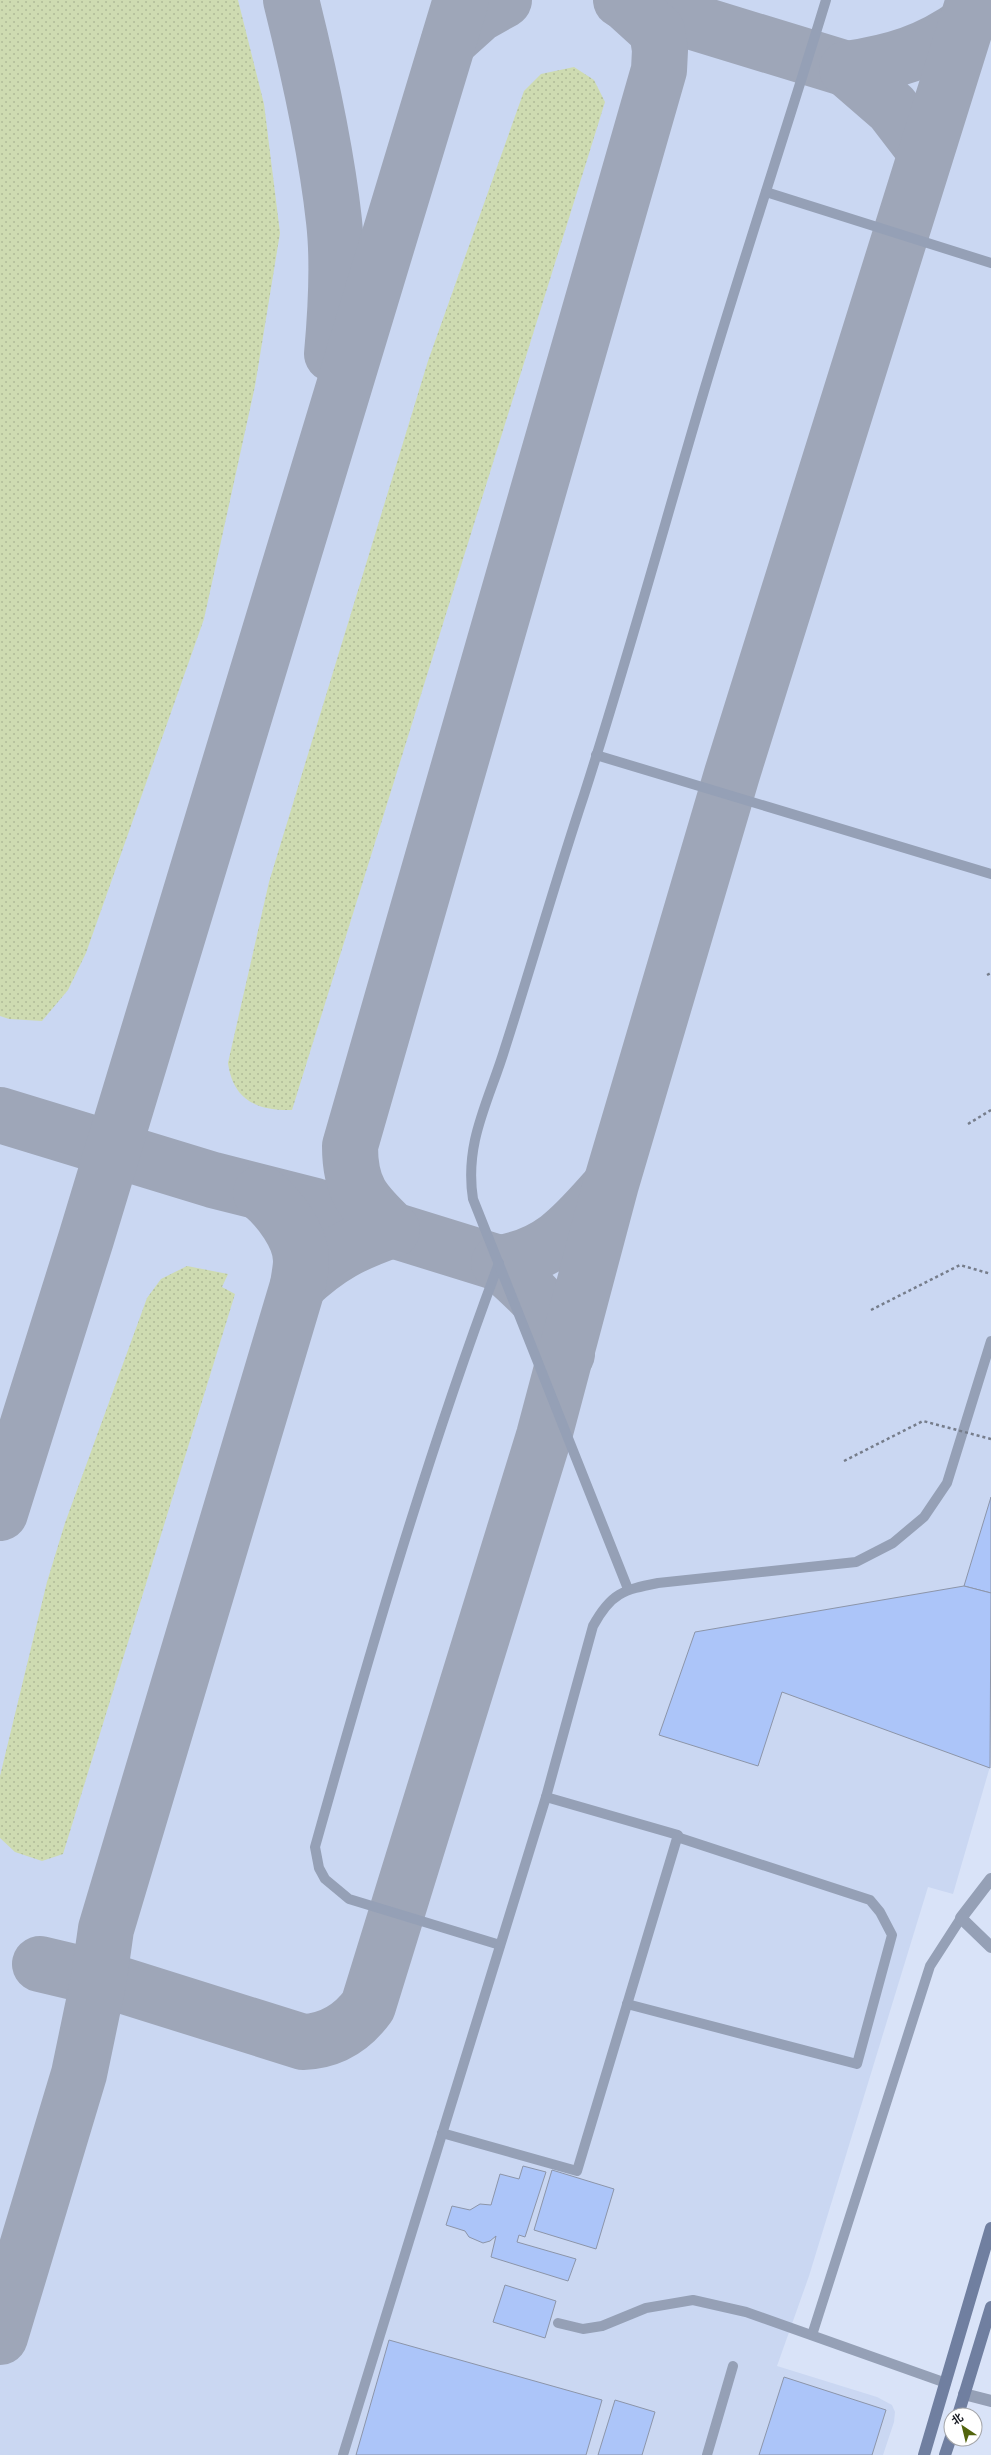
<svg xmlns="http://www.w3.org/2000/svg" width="991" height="2455" viewBox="0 0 991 2455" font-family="'IBM Plex Sans','Noto Sans SC',sans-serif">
<defs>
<pattern id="grass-dots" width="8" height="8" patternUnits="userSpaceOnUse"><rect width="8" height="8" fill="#cedbb1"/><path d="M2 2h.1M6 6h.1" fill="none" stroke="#b0bb98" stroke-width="1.8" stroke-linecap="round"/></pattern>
</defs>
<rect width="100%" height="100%" fill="#d9e3f8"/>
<path fill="#cad7f2" d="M0,0H991V1763L953,1894L928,1887L809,2276L777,2366L877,2397L892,2405L895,2412L894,2422L883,2455H0Z"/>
<g fill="url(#grass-dots)">
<path d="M0,0H238L264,104L280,233L255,386L204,619L86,953L68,990L42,1021L9,1019L0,1016Z"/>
<path d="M574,67L594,80L605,102L292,1110C257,1111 233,1100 228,1063L269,882L428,361L524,91L541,74Z"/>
<path d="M187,1266L228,1274L222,1287L235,1294L63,1854L42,1861L15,1852L0,1838V1776L47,1582L65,1523L147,1298L161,1279Z"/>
</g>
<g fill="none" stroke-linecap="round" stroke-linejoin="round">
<g stroke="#9ea6b8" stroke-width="56">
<path d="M291,0C309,72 326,147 334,221C339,264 336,310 332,354"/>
<path d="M621,0L847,69"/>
<path d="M449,41L479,14L504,0"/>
<path d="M925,151L892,108L847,69C893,62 928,52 967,24"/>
<path d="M0,1115L213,1180L315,1206L499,1263"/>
<path d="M298,1285C329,1256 352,1244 392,1230C363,1202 350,1189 350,1146L659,70L660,50L657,31L624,1"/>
<path d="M567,1354C554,1311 532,1292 499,1263C552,1255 575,1225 609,1187"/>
<path d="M0,1513L86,1239L461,0"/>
<path d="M40,1964L99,1978L303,2042C331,2041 352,2028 368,2006L544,1436L611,1184L732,774L974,0"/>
<path d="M0,2337L79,2074L99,1978L106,1929L298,1285C299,1277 301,1269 301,1261C301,1236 279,1208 261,1193"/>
</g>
</g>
<g fill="#acc5f9" stroke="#8c95a9">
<path d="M991,1497V1593L964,1586Z"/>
<path d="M964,1586L991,1593L990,1768L782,1692L758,1766L659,1735L695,1632Z"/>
<path d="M523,2166L546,2172L525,2237L519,2235L517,2242L576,2259L568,2281L491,2257L496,2236L490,2241L483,2243L469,2237L465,2231L446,2225L452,2206L470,2210L480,2204L491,2205L500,2174L519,2179Z"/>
<path d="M552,2170L614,2189L596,2249L534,2230Z"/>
<path d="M505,2285L556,2301L545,2338L493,2322Z"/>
<path d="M389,2340L602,2400L586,2455H356Z"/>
<path d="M784,2377L886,2410L872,2455H759Z"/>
<path d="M615,2400L655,2412L642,2455H598Z"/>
</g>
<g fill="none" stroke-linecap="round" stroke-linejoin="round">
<g stroke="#767d8b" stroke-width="2.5" stroke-dasharray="3 3" stroke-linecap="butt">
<path d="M987,975L991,973"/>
<path d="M968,1124L991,1110"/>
<path d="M871,1310L960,1265L991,1274"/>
</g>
<g stroke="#95a0b6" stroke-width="10">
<path d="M766,192L991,263"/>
<path d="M596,755L991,874"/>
<path d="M499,1263C427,1455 370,1651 315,1847L319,1868L325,1879L349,1899L500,1945"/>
<path d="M628,1589L473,1199C464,1142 489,1101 505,1048C532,964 556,879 584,795C627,661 664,526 704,391C743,260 786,131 826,0"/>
<path d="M627,2004L857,2064L892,1935L880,1912L870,1900L677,1837"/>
<path d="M442,2133L577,2171L678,1835L546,1797"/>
<path d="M558,2323L583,2329L602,2326L646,2308L693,2300L746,2312L946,2383"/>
<path d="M812,2335L930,1966L961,1918"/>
<path d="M343,2455L546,1797L593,1626C611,1593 623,1590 658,1583L856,1562L893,1543L924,1517L947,1483L991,1341"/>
<path d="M707,2455L733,2366"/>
</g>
<g stroke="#95a0b6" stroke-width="12">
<path d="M991,1879L961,1918L991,1947"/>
<path d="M964,2394L991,2401"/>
</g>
<g stroke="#707fa0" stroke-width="12">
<path d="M958,2415L991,2307"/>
<path d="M924,2455L991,2228"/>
<path d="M945,2455L951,2437"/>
</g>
<path stroke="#767d8b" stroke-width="2.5" stroke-dasharray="3 3" stroke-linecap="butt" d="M844,1461L923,1421L991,1439"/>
</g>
<g transform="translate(963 2427) rotate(325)"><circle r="19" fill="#ffffff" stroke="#a3a4a7"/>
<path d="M0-3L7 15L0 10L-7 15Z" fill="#52640d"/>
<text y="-6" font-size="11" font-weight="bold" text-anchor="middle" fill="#181b23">北</text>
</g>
</svg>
